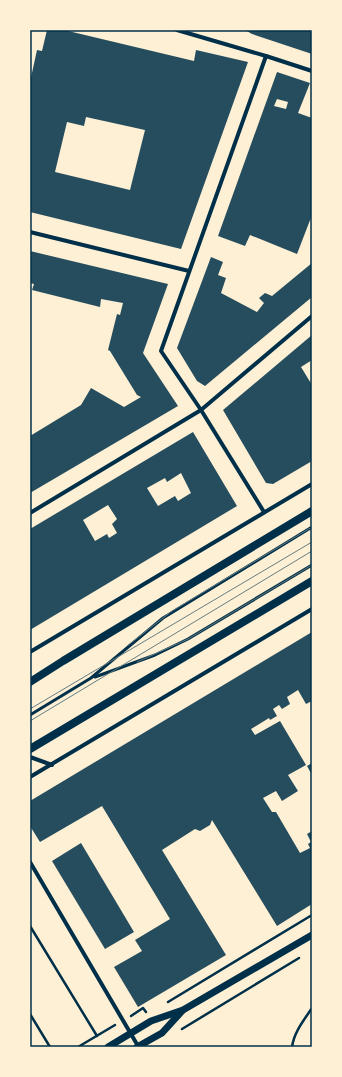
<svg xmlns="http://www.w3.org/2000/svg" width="342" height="1077" viewBox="0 0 342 1077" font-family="Ubuntu,sans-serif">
<rect width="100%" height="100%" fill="#fdf0d5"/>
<g fill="#264d5e" fill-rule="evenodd">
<path d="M47,30H64L194,61L196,50L248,62L181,249L30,212V82L37,50L42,51ZM86,117L145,130L130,190L55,172L67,122L84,126Z"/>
<path d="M245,30H312V54L252,34Z"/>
<path d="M277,72L310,83L298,113L312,118V215L297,254L250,235L245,246L218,236ZM277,99L288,102L286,109L274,106Z"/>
<path d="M30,251L168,284L143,353L178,406L30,493V436L81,405L91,388L124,407L141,397L137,395L110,351L108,350L117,314L120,315L123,303L101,299L100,307L32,290L34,284L30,283Z"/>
<path d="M211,257L223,262L218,275L226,278L221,293L257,312L264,303L259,298L265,293L272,296L312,263V297L205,386L197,381L177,348Z"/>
<path d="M312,335V360L301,367L312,385V461L273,484L266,483L223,410Z"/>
<path d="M193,432L237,506L30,630V529ZM181,473L191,493L178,501L175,496L158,506L147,488L165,478L167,482ZM108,505L117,519L112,524L117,533L109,538L107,534L95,541L83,520Z"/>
<path d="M312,632V701L306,704L298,690L287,697L290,704L282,709L279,705L273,709L277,716L270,720L269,718L251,729L255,735L280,721L306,765L288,775L298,791L282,801L276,791L263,798L272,812H276L300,853L310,848L308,844L311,842L307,834L312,831V904L277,926L212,820L210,825L200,831L195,829L162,850L226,955L138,1007L114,967L142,951L135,940L170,919L102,806L40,842L30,826V801Z"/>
<path d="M312,763V775L307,766Z"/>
<path d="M81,843L134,932L105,949L52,861Z"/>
</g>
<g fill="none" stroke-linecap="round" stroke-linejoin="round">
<g stroke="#003049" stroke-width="2.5">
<path d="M30,926L97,1036"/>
<path d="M168,1002L312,915"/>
<path d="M30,1014L50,1047"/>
<path d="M131,1016L143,1008L146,1012"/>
<path d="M182,1029L299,958"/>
<path d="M78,1047L115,1025"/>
<path d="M292,1047C294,1032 304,1020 312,1008"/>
</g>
<g stroke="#003049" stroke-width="3">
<path d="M95,677L155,655L188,639L312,565"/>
<path d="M30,715L91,678L163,618L312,527"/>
</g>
<g stroke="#003049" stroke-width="4">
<path d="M177,30L266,56L312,71"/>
<path d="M30,232L189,271"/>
<path d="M264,512L201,410L161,351L266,56"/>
<path d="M30,513L201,410L312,316"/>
<path d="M30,652L312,484"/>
<path d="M30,757L52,765"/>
<path d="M30,777L312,609"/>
<path d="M30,862L138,1046"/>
</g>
<g stroke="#003049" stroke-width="7">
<path d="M108,1047L151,1021L183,1010L312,935"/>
<path d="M137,1047L162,1033L182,1011"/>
</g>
<g stroke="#003049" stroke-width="8">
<path d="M30,682L63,661L312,511"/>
<path d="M30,749L312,581"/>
</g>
<g stroke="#657d81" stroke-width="1">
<path d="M127,646L172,611L312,527"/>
<path d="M137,662L188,639L312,565"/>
<path d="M30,709L312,542"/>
<path d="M30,721L312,551"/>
</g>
</g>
<rect width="342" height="1077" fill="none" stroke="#fdf0d5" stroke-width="62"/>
<rect x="31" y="31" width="280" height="1015" fill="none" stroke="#003049" stroke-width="1.5"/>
</svg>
